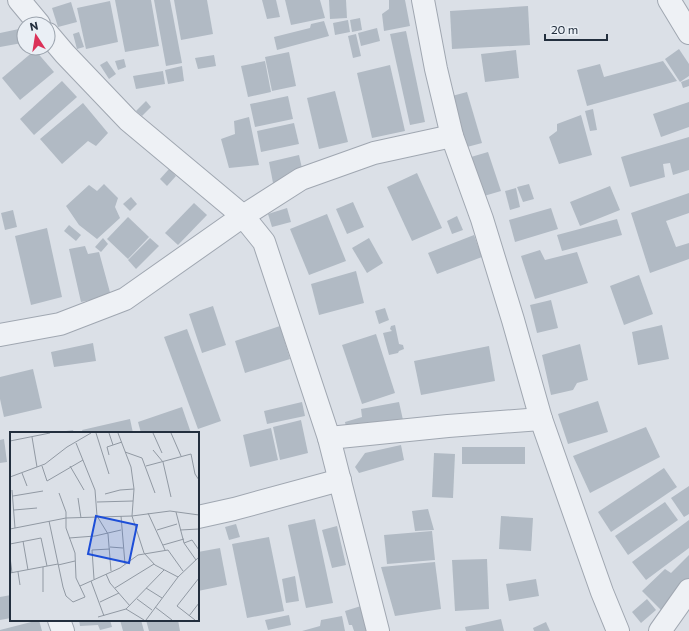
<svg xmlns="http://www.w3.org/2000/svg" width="689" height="631" viewBox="0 0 689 631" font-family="Commissioner,sans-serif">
<rect width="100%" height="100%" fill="#dbe0e7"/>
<g fill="#b1bac4">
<path d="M115,0H151L159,46L125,52Z"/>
<path d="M154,0H170L182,63L166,66Z"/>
<path d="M174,0H207L213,34L181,40Z"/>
<path d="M262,0H276L280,17L267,19Z"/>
<path d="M285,0H320L325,18L291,25Z"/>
<path d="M329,0H346L347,18L330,19Z"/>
<path d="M389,0H405L410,26L384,31L382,14L389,9Z"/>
<path d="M110,1L118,42L86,49L77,8Z"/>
<path d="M71,2L77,22L58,27L52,8Z"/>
<path d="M528,6L530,45L452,49L450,11Z"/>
<path d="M360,18L362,30L352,32L350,20Z"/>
<path d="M348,20L350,32L335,35L333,23Z"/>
<path d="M324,21L329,36L277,50L274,37L310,28L311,24Z"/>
<path d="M377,28L380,41L361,46L358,33Z"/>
<path d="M19,29L22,43L0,47V33Z"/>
<path d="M406,31L425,122L410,125L390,34Z"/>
<path d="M79,32L84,47L77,49L73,34Z"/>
<path d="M356,34L361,56L353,58L348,36Z"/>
<path d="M679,49L689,64V76L680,82L665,59Z"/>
<path d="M35,50L54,72L20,100L2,78Z"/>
<path d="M516,50L519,78L485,82L481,54Z"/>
<path d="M289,52L296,86L272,91L265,57Z"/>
<path d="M214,55L216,66L198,69L195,58Z"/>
<path d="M124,59L126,67L118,70L115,61Z"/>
<path d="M107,61L116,74L109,79L100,65Z"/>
<path d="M265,61L271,92L248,97L241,66Z"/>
<path d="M663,61L677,81L587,106L577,70L600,64L604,77Z"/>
<path d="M390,65L405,131L372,138L357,73Z"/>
<path d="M182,66L184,81L168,84L165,70Z"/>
<path d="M163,71L165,84L136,89L133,76Z"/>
<path d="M689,79V86L683,88L681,82Z"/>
<path d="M62,81L77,97L34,135L20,119Z"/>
<path d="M335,91L348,142L319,149L307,98Z"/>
<path d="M467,92L482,143L467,147L452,96Z"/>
<path d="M288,96L293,119L255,127L250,104Z"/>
<path d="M146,101L151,107L142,116L136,111Z"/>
<path d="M689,102V127L661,137L653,114Z"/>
<path d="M83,103L108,133L96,146L88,141L62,164L40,139Z"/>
<path d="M593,109L597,130L590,131L585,111Z"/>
<path d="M581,115L592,155L559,164L549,137L557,131V124Z"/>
<path d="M249,117L259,165L229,168L221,139L235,134L234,121Z"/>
<path d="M294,123L299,144L261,152L257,131Z"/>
<path d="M689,137V170L673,175L670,163L663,164L665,177L630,187L621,157Z"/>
<path d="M488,152L501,191L484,196L471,157Z"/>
<path d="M299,155L304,177L273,183L269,162Z"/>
<path d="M169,169L176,176L167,186L160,179Z"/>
<path d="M417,173L442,228L412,241L387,187Z"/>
<path d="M104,184L118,198L115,207L120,218L97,239L79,225L66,206L89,185L97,191Z"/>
<path d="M529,184L534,199L523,202L517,187Z"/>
<path d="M610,186L620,210L580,226L570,202Z"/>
<path d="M516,188L520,207L510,210L505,191Z"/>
<path d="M689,193V213L666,221L676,247L689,243V259L650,273L631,213Z"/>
<path d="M131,197L137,204L130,211L123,204Z"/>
<path d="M353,202L364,227L347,234L336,209Z"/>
<path d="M194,203L207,215L178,245L165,233Z"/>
<path d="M287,208L291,222L272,227L268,214Z"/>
<path d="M551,208L558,229L515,242L509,220Z"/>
<path d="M13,210L17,227L5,230L1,213Z"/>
<path d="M327,214L346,261L309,275L290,229Z"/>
<path d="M457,216L463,230L452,234L447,221Z"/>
<path d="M128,217L149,237L128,259L107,239Z"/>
<path d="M617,219L622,235L562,251L557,235Z"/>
<path d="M69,225L81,235L76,241L64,231Z"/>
<path d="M47,228L62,297L31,305L15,236Z"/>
<path d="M474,235L482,257L437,274L428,253Z"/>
<path d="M103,238L108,244L101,252L95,247Z"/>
<path d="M150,238L159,246L136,269L128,260Z"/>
<path d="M369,238L383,263L367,273L352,248Z"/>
<path d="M85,246L88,254L99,252L111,296L81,302L69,249Z"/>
<path d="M540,250L545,260L577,252L588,283L535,299L521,256Z"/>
<path d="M356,271L364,303L319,315L311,284Z"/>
<path d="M639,275L653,314L624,325L610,286Z"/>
<path d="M551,300L558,328L537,333L530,305Z"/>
<path d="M213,306L226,345L202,353L189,314Z"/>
<path d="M385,308L389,320L379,324L375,311Z"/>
<path d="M395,325L399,344L403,345L404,349L399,351L398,353L389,355L383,333L392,331L390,329L391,326Z"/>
<path d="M662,325L669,359L638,365L632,332Z"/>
<path d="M280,326L290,359L245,373L235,341Z"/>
<path d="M187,329L221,421L198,429L164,337Z"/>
<path d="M376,334L395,393L362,404L342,345Z"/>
<path d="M93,343L96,361L54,367L51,352Z"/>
<path d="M580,344L588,380L577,383L573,390L551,395L542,355Z"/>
<path d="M489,346L495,381L421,395L414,361Z"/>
<path d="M33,369L42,408L4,417L0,399V377Z"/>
<path d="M598,401L608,432L568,444L558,414Z"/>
<path d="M302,402L305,416L267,424L264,411Z"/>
<path d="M399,402L403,420L347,432L345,422L362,417L361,409Z"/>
<path d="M182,407L191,433H141L138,422Z"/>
<path d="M130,419L133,433H83L82,430Z"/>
<path d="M301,420L308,453L280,460L273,427Z"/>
<path d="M646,427L660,457L590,493L573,456Z"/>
<path d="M271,428L278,460L250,467L243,435Z"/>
<path d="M73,430L74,433H59V432Z"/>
<path d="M4,439L7,462L0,463V440Z"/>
<path d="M401,445L404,460L359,473L355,467L365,453Z"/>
<rect x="462" y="447" width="63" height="17"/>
<path d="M434,453L455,454L453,498L432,497Z"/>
<path d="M664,468L677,487L611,532L598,512Z"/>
<path d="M689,486V514L684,517L671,498Z"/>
<path d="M665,502L678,520L628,555L615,536Z"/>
<path d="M428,509L434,530L415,531L412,511Z"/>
<path d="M501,516L533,518L531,551L499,549Z"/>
<path d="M315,519L333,603L306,608L288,525Z"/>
<path d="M689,520V548L646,580L632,562Z"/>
<path d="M236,524L240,537L229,540L225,527Z"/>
<path d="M337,526L346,565L332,568L322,530Z"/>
<path d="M432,531L435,560L387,564L384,535Z"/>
<path d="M269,537L284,611L247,618L232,544Z"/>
<path d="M220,548L227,585L198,591V552Z"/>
<path d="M689,555V582L662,611L642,591L665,569L671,573Z"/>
<path d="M487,559L489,609L455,611L452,560Z"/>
<path d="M435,562L441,609L395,616L381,567Z"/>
<path d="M295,576L299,601L286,603L282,579Z"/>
<path d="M536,579L539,596L509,601L506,584Z"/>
<path d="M11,595V618L0,620V597Z"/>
<path d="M647,599L656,610L641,623L632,612Z"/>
<path d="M361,606L369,631H354L352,625H349L345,611Z"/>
<path d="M289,615L291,625L268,630L265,620Z"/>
<path d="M342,616L345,631H302L320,626L321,620Z"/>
<path d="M501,619L504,631H466L465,627Z"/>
<path d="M39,620L42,631H0V630Z"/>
<path d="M79,620H110L112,627L100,630L98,625L80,626Z"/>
<path d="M120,620H141L144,631H123Z"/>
<path d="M146,620H178L180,631H149Z"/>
<path d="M546,622L550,631H534L533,628Z"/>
</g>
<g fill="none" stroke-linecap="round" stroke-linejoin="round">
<g stroke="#a0a7b1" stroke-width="24">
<g id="minor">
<path d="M19,0L39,24"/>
<path d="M423,0L436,69L452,136L482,219L513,320L541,419L602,592L618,631"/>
<path d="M669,0L689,33"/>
<path d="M48,34L65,54L128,120L243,216L264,242L329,438L378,631"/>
<path d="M0,335L60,324L125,299L243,216L301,179L374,153L452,136"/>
<path d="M329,438L448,426L541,419"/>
<path d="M198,517L234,509L340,480"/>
<path d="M59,620L63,631"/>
<path d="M660,631L689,590"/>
</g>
</g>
<use href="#minor" stroke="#eef1f5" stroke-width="22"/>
</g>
<g transform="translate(10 432)">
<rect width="189" height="189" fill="#dbe0e7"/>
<path fill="none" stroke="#9199a3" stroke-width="1" d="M86,1L99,42M99,1L103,13M108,1L121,35L124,57L122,84L134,121L145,133L168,145M143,1L152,21M161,1L171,24M22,5L27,35M0,9L40,1M66,11L85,58L87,84L98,102L101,139M143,18L153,30L161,65M115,20L132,26L145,61M99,23L97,15L112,10M32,34L37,49L73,28M60,34L74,58M136,34L181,22L185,42L189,48M12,41L17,54M0,45L35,32L57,15L81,1M2,58L5,96M95,62L110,58L124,57M3,64L33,59M68,66L71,86M87,70L123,69M4,78L27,76M166,80L174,111L186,128M138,81L155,118M111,84L115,132M39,89L53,155L56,164L63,170L75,165L66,146L65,121L56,96V80L49,61M0,97L56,86L122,84L160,79L189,83M147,98L167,92M170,98L189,97M59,106L85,104L111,98M13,109L18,138M174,111L182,108L189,118M0,112L31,106L37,134M153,113L174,107M100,115L113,116M0,125L2,141M48,133L65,129M33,135V160M8,140L10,153M0,141L48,132M96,142L100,151L120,174M84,147L82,118L100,117M81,149L94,184M70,154L110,136L128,123L158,118L173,139M105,156L144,132M136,156L152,166M127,167L142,178M90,170L109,161M145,175L162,188M116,177L134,188M179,184L189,171M88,185L116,177L154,138M136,188L168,145L189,125M185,188L167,174L189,146"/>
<path fill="#1d4ed8" fill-opacity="0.15" stroke="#1d4ed8" stroke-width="2" d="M86,84L127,93L119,131L78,122Z"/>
<rect width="189" height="189" fill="none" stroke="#232f3e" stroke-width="2"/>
</g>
<g transform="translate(36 36) rotate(348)"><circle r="19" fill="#eaeff5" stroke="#9aa2ac"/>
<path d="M0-3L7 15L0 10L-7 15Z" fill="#db3158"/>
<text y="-6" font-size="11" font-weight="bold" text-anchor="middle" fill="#232f3e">N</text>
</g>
<path d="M545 34v6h62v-6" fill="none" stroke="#232f3e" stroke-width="2"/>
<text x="551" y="34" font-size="12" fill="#232f3e" stroke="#eaeff5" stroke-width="3" paint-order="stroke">20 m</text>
</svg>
